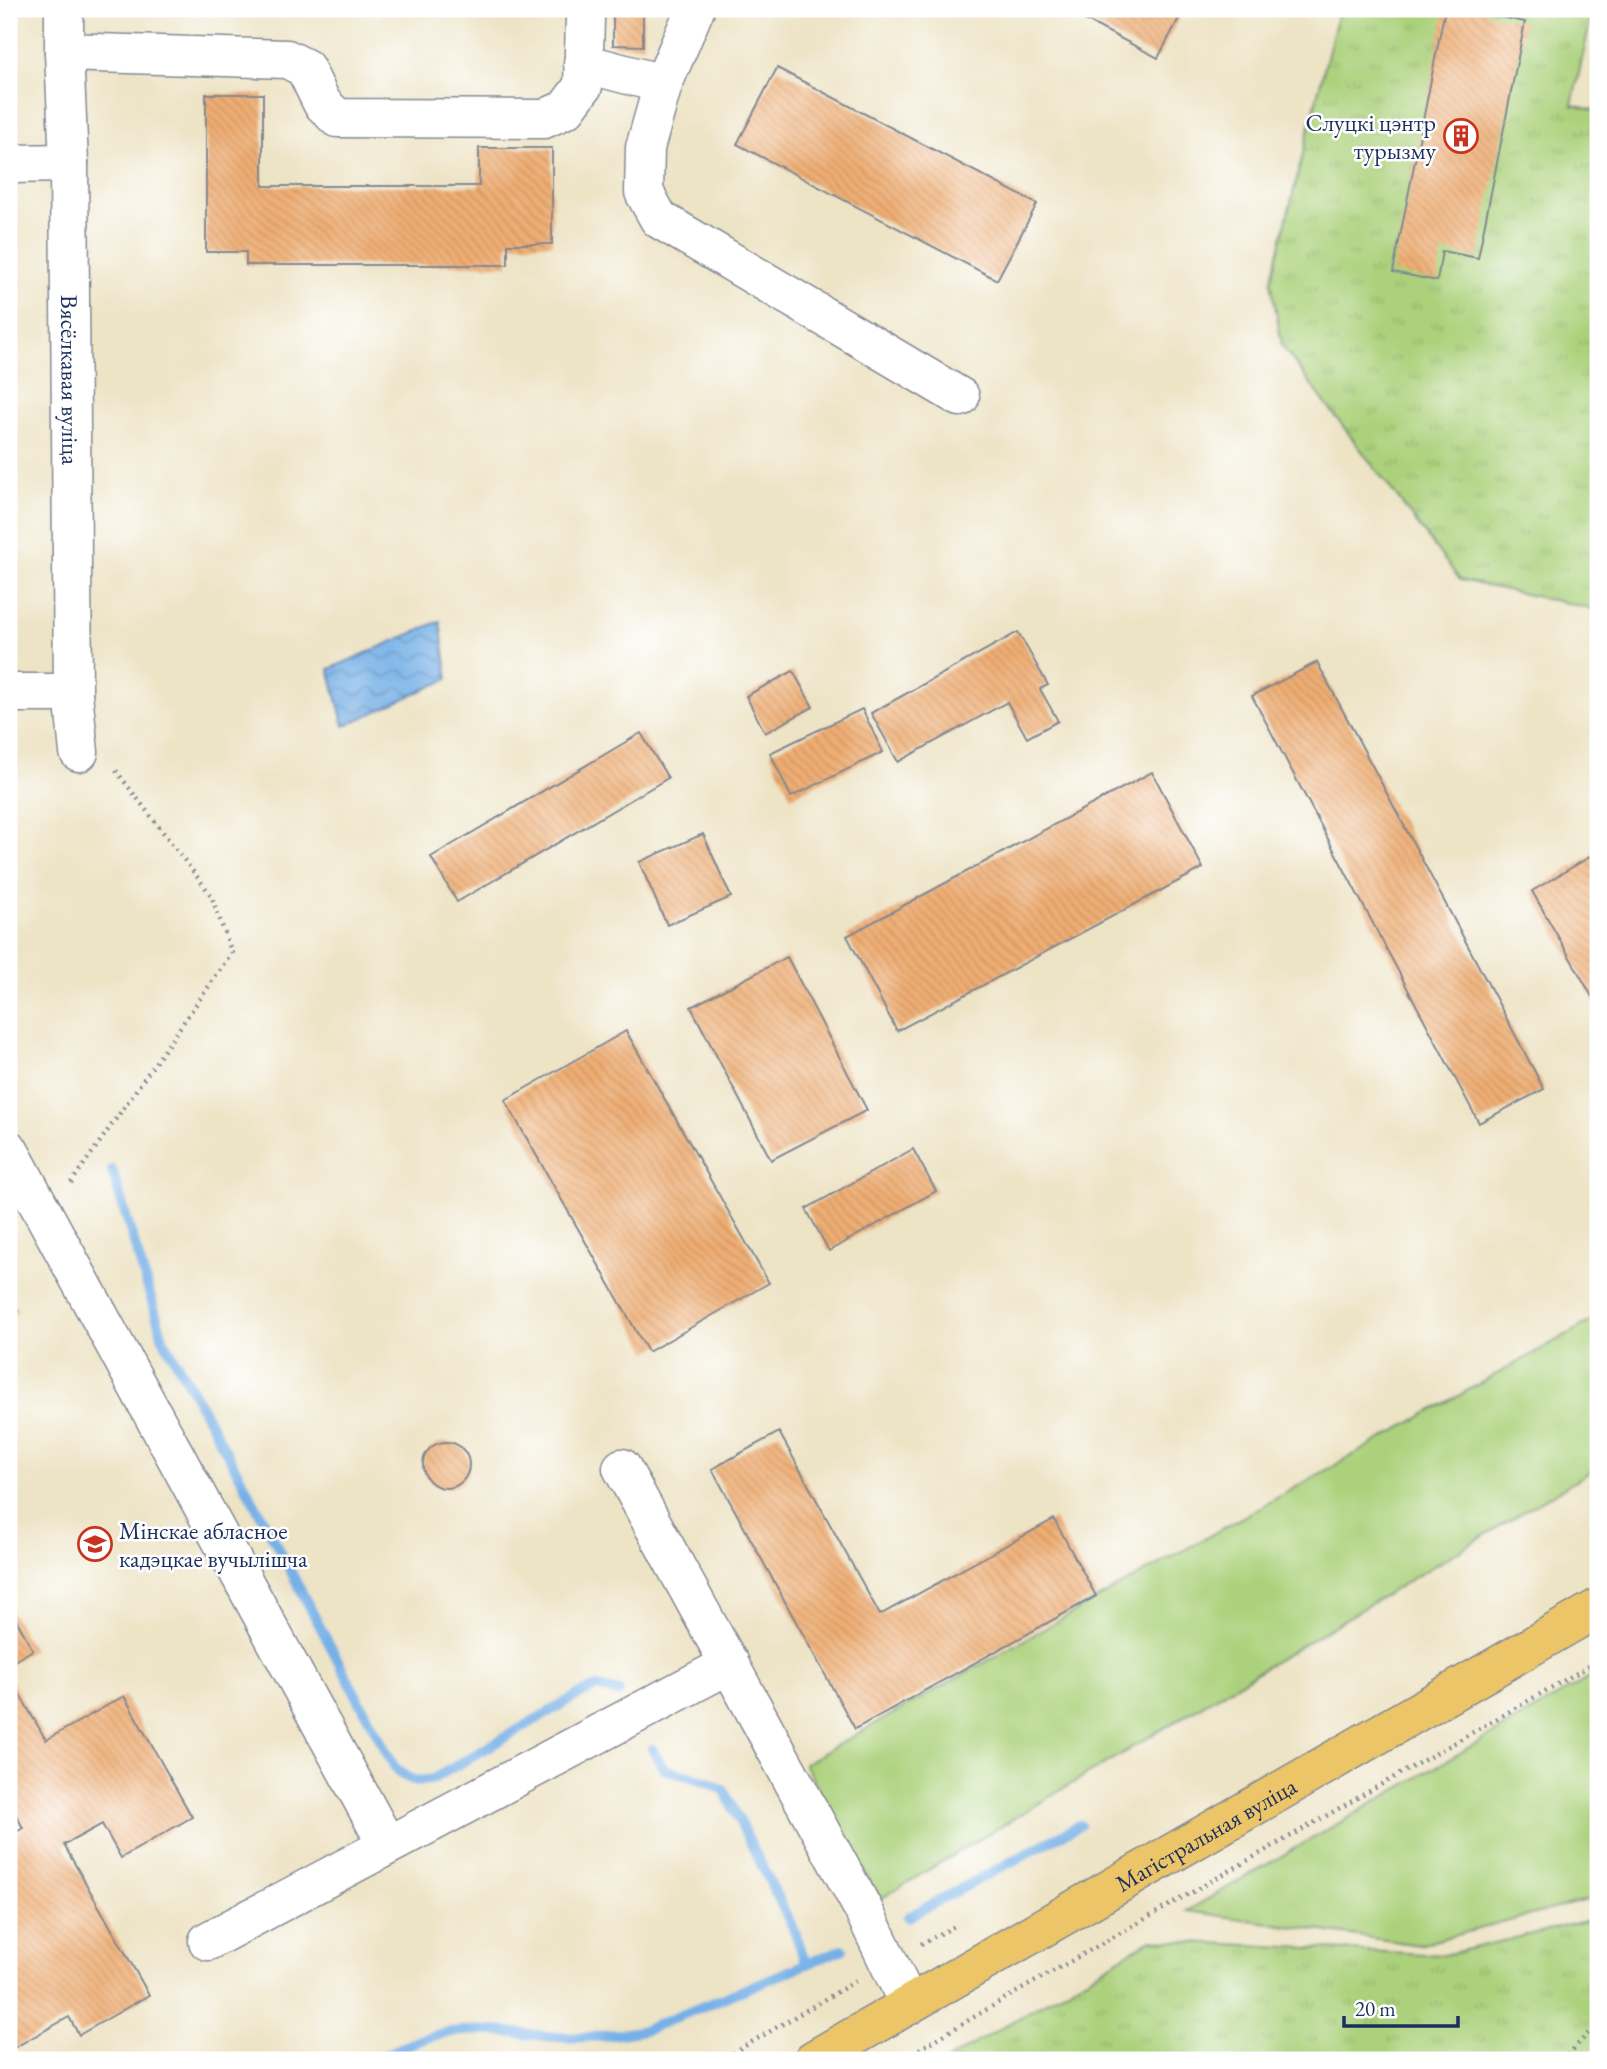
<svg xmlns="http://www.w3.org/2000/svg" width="1607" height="2069" viewBox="0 0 1607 2069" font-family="'EB Garamond',serif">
<defs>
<pattern id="park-tufts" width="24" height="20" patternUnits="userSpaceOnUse" patternTransform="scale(1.75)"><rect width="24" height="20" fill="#acd17b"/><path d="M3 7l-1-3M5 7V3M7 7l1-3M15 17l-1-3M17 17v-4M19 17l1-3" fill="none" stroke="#93b46d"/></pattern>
<pattern id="water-waves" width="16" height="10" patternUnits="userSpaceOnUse" patternTransform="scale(1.75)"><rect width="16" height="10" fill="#76b0e7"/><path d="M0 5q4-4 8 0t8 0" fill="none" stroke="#6090be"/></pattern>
<pattern id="building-back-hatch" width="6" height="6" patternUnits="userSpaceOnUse" patternTransform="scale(1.75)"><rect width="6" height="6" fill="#efad72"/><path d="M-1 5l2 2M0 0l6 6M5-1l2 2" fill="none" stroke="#cc9565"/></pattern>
</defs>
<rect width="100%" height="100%" fill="#fff"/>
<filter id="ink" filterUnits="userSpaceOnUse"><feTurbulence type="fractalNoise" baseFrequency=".0143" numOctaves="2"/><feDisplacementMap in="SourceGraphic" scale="14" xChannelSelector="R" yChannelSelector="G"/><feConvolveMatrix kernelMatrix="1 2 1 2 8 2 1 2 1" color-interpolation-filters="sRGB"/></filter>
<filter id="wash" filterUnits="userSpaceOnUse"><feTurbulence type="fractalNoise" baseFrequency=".00686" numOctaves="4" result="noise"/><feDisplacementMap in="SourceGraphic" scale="28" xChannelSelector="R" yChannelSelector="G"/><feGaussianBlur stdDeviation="1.57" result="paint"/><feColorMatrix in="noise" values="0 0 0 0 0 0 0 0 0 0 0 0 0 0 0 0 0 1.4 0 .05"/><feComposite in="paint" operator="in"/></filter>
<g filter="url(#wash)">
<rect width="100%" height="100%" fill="#ede3c5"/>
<g fill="#acd17b" stroke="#64806c" stroke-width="2">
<path d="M1598,1317V1467L880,1899L804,1764Z"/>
<path d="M1598,1673V1897L1419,1945L1187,1911Z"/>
</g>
<g fill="url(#park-tufts)" stroke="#64806c" stroke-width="2">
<path d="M1339,9H1593L1572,105L1598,111V610L1460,580L1282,346L1271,282Z"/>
<path d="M1598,1918V2060H947L1151,1940L1444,1955Z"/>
</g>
<path fill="url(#water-waves)" stroke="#4870a2" stroke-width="2" d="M440,621L448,679L344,726L329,669Z"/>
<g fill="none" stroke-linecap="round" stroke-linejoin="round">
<g stroke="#76b0e7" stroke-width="10">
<path d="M112,1170L163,1338L248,1491L394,1766C407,1780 414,1783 433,1779L578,1695L596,1687L619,1692"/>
<path d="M652,1749L664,1769L708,1782L724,1790L795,1932L806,1964"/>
<path d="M908,1917L1080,1825"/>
<path d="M374,2060C399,2049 424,2036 450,2032C486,2027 523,2035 559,2037C588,2039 616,2035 645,2030L843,1949"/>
</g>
</g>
<g id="blocks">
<g fill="url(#building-back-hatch)">
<path d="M613,9H643V46L613,45Z"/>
<path d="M1064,9H1184L1158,58Z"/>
<path d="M1445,9H1487L1486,14L1525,22L1478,258L1442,251L1437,281L1393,272Z"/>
<path d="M777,68L1037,204L997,280L737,144Z"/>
<path d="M206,94H263V186H479V148H552V244H508V265H246V252H206Z"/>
<path d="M1018,632L1048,685L1040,689L1058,721L1027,738L1007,702L898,762L871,713Z"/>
<path d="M1317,662L1544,1089L1479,1123L1252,696Z"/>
<path d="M793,671L813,707L765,733L746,696Z"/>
<path d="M862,709L883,752L791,797L770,753Z"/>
<path d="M641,733L668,778L457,902L431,857Z"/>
<path d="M1152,772L1203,868L897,1031L847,936Z"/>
<path d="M703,834L731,897L667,925L639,862Z"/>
<path d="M1598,852V1007L1532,891Z"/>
<path d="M787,957L867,1110L771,1160L691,1007Z"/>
<path d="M626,1031L769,1283L648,1352L505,1100Z"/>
<path d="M913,1149L936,1191L829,1251L806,1209Z"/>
<path d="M9,1296L18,1312L9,1318Z"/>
<path d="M779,1432L880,1615L1054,1519L1096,1596L855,1729L712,1469Z"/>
<circle cx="446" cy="1465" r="23"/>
<path d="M9,1607L33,1650L9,1664Z"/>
<path d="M9,1676L46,1740L124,1696L192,1817L121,1858L102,1824L64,1845L149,1995L79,2035L69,2017L10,2050L9,2047V1837L23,1828L9,1802Z"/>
</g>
</g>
</g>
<g filter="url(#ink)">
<use href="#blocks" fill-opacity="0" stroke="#848992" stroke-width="2"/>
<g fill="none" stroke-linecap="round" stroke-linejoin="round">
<g stroke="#848992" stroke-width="41">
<g id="minor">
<path id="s1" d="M64,9V52L69,163L73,693L79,752"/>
<path d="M695,9L663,84L645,148L644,192L659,219L960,397"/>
<path d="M64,52L287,59L305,68L322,103L337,118L544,119L566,109L583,86L585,19"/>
<path d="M583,63L663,84"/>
<path d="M9,164L69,163"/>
<path d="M9,693H73"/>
<path d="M9,1150L387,1845"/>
<path d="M622,1468L863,1909L909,2005"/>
<path d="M208,1941L730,1664"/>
</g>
</g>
<g stroke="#848992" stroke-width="41">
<g id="major">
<path id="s2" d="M813,2060L1598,1608"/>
</g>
</g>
<g stroke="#848992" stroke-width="4.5" stroke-dasharray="2 5" stroke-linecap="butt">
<path d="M71,1183L232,953L211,895L114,768"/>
<path d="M921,1944L955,1926"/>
<path d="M721,2060L856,1981"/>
<path d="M901,2060L1001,2001L1598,1661"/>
<path d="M1563,2060L1598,2023"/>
</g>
<use href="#minor" stroke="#fff" stroke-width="38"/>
<use href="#major" stroke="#ecc569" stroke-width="38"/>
</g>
</g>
<defs>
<g id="building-ring" transform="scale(1.75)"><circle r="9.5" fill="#fff" stroke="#c8321e" stroke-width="1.5"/><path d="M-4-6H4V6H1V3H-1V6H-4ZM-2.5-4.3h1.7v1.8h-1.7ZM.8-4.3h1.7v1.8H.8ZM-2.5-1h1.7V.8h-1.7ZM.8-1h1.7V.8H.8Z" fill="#c8321e"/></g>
<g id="school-ring" transform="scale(1.75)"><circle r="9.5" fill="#fff" stroke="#c8321e" stroke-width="1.5"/><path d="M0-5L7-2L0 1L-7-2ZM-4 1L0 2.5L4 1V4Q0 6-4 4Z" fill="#c8321e"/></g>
</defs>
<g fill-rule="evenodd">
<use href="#building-ring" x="1461" y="136"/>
<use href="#school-ring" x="95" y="1544"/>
</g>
<g text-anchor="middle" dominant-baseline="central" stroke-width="5" stroke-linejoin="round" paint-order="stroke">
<g font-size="24" fill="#1b2f5e" stroke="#fff" text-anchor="end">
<text x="1436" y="122">Слуцкі цэнтр<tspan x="1436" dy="28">турызму</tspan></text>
<text x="119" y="1530" text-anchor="start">Мінскае абласное<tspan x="119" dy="28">кадэцкае вучылішча</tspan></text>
</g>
<g font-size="24" fill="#1b2f5e" stroke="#fff">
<text stroke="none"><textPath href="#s1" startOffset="371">Вясёлкавая вуліца</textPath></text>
<text stroke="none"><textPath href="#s2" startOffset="453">Магістральная вуліца</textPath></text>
</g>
</g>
<rect width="1607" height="2069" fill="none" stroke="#fff" stroke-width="35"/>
<path d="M1344 2016v10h114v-10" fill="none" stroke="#1b2f5e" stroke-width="3.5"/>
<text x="1355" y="2016" font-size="21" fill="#1b2f5e" stroke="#ffffff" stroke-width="5" paint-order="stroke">20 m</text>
</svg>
